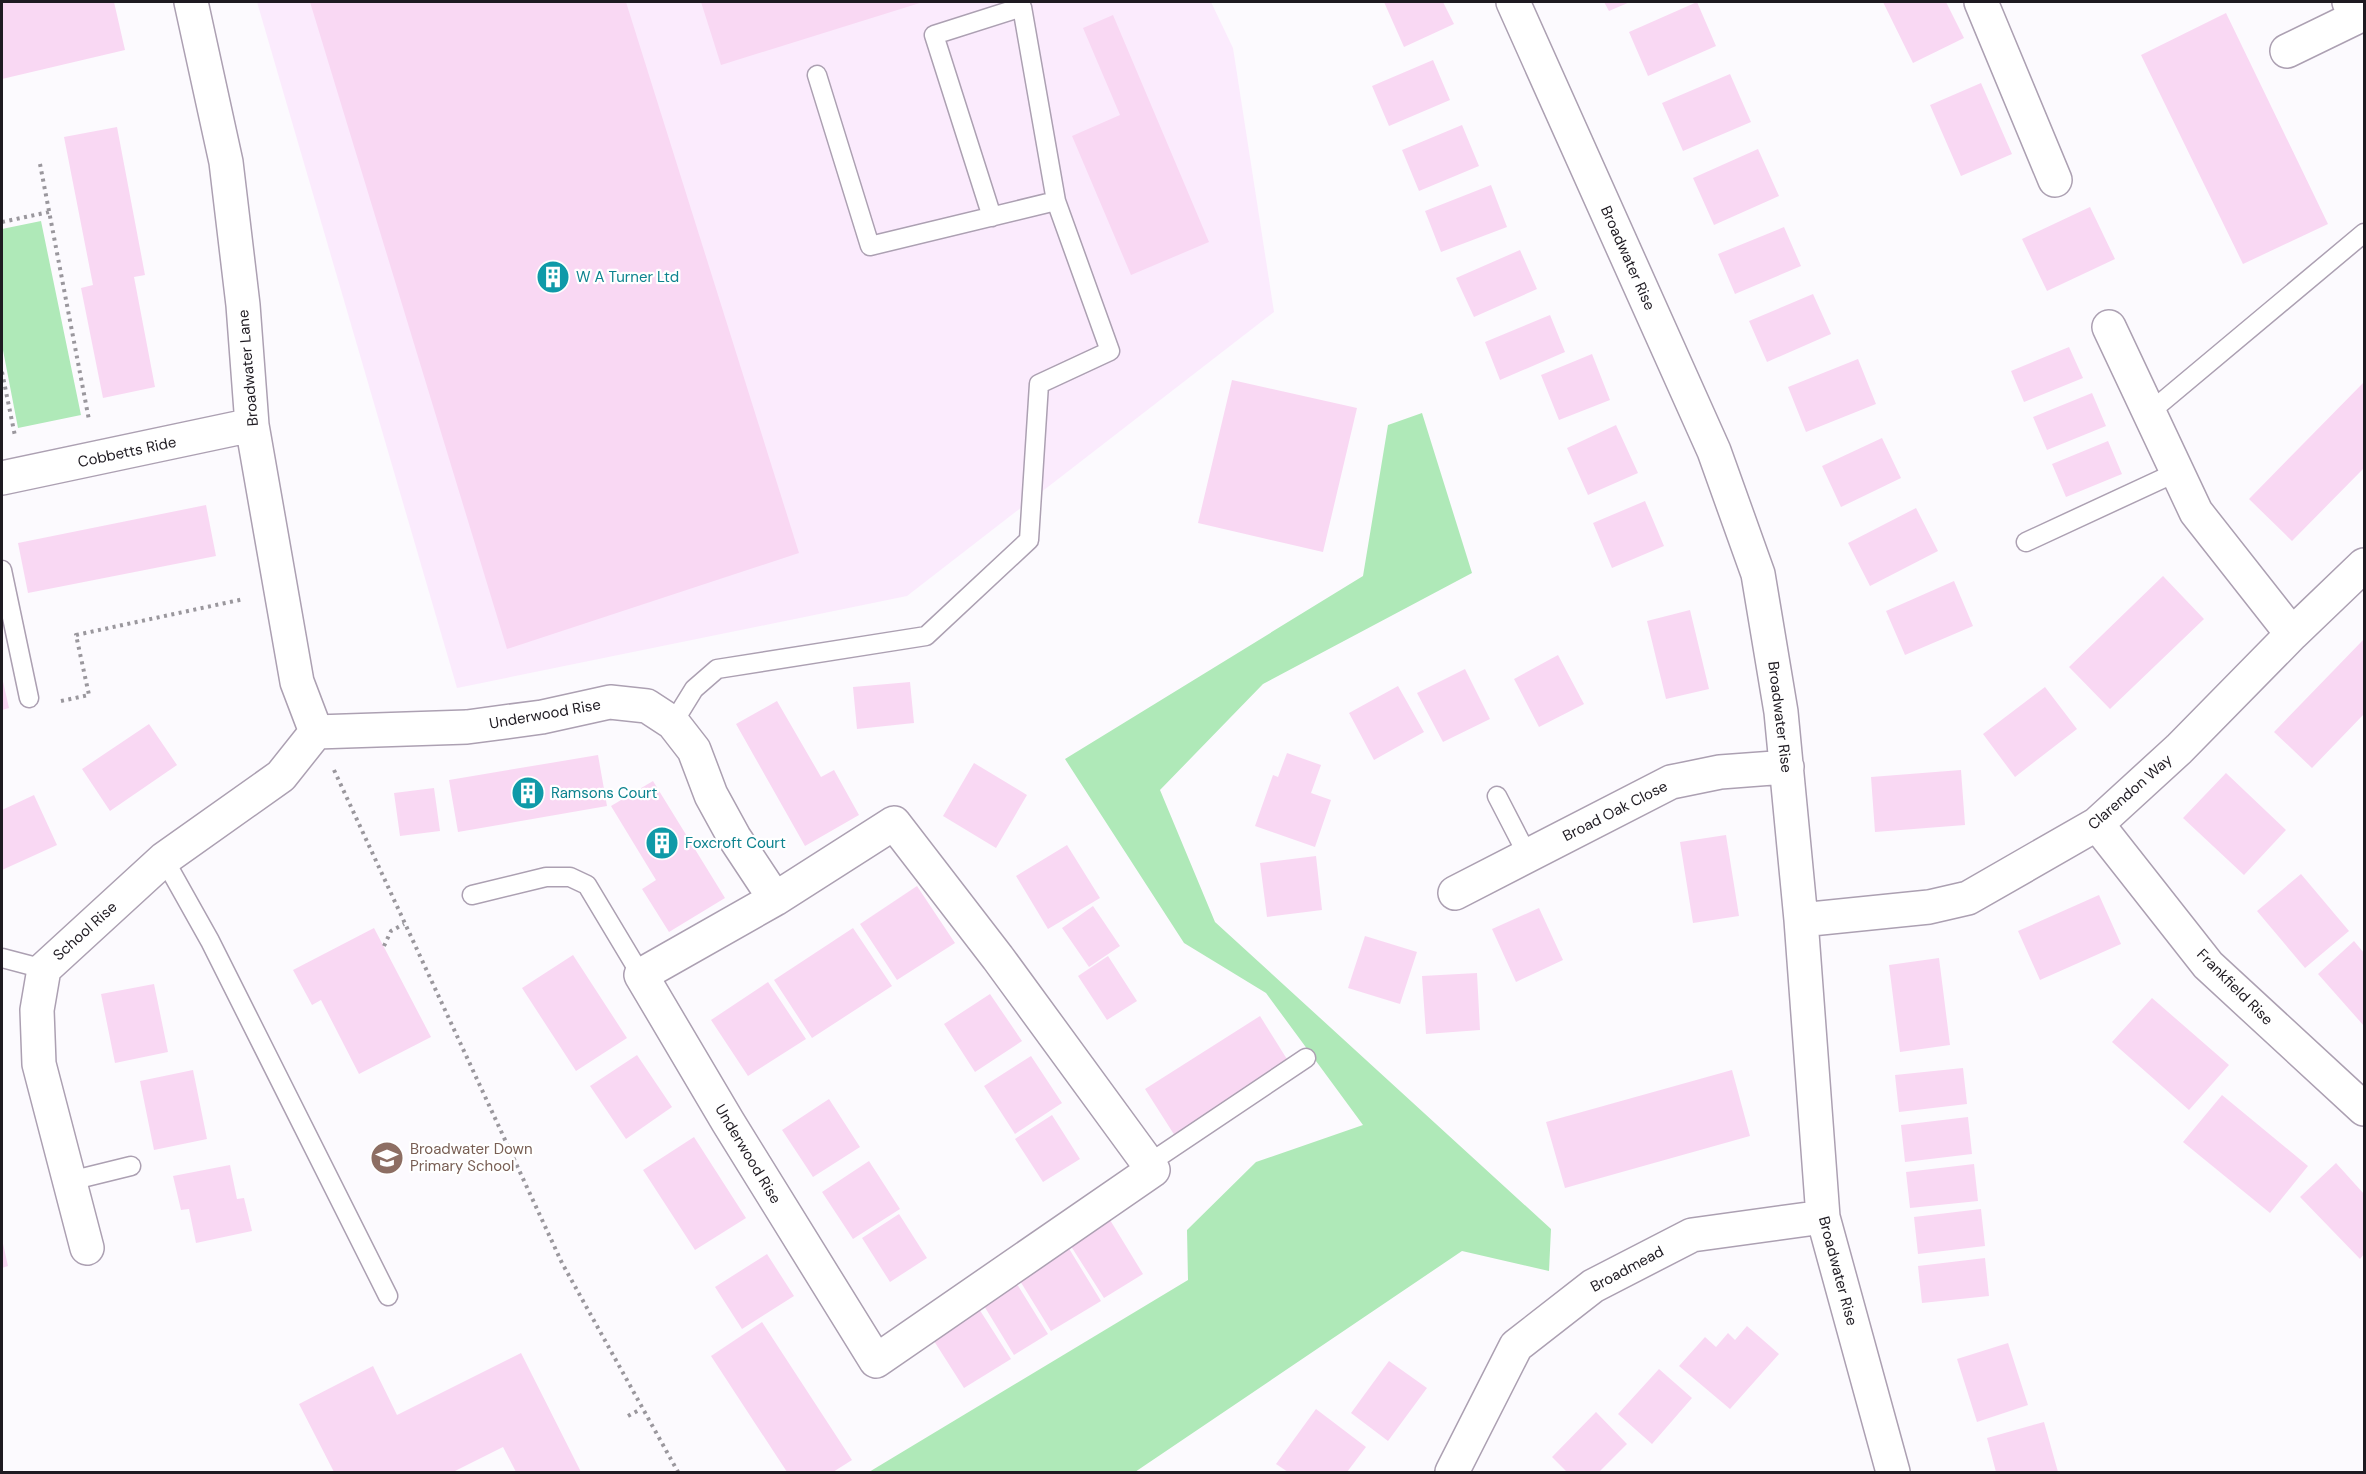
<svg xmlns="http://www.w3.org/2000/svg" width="2366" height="1474" font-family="'DM Sans',sans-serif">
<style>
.commercial{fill:#fbebfd}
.green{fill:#afe9b8}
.building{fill:#f9d8f3}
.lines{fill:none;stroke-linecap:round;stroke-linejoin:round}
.service-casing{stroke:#aca0b2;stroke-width:21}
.minor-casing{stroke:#aca0b2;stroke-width:36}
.path{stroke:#9a979d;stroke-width:4;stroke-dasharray:3 4.5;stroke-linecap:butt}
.service{stroke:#fff;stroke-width:18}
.minor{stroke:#fff;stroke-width:33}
.labels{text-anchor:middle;stroke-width:4.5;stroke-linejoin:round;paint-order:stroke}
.street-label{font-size:15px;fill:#1e1a21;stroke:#fff}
.culture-label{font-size:15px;fill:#0d838f;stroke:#fff;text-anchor:start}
.education-label{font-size:15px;fill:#785e54;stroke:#fff;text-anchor:start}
</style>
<rect width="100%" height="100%" fill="#fcfafe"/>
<path class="commercial" d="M 257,2 L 1211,2 L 1233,48 L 1274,312 L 907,596 L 457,688 Z"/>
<path class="green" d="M 41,221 L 81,415 L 18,428 L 2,345 L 2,229 Z
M 1422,413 L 1472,573 L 1263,684 L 1160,790 L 1215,922 L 1551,1229 L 1549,1271 L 1462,1251 L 1135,1472 L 869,1472 L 1188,1280 L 1187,1230 L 1256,1162 L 1363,1125 L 1266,993 L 1184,943 L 1065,759 L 1363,576 L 1388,425 Z"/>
<path class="building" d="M 2,2 L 114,2 L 125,50 L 2,79 Z
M 310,2 L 626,2 L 799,553 L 507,649 Z
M 701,2 L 923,2 L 721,65 Z
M 1384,2 L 1443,2 L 1454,24 L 1404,47 Z
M 1604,2 L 1630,2 L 1609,11 Z
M 1697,2 L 1716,46 L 1648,76 L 1629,32 Z
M 1883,2 L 1946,2 L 1964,38 L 1913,63 Z
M 2226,13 L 2328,224 L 2243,264 L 2141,55 Z
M 1113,15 L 1209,242 L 1131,275 L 1072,136 L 1120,115 L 1083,28 Z
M 1433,60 L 1450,100 L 1389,126 L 1372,86 Z
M 1730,74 L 1751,122 L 1683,151 L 1662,103 Z
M 1981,83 L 2012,154 L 1961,176 L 1930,105 Z
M 1462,125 L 1479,166 L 1419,191 L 1402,150 Z
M 117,127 L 145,275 L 134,277 L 155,387 L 103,398 L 81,288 L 93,285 L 64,137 Z
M 1758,149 L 1779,196 L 1714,225 L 1693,178 Z
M 1491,185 L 1507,227 L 1441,252 L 1425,211 Z
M 2090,207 L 2115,259 L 2047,291 L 2022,239 Z
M 1784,227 L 1801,266 L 1735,294 L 1718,254 Z
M 1520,250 L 1537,289 L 1474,317 L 1456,278 Z
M 1813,294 L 1831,334 L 1767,362 L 1749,321 Z
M 1550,315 L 1565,352 L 1500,380 L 1485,342 Z
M 2069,347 L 2083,378 L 2024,402 L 2011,371 Z
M 1592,354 L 1610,400 L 1559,420 L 1541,375 Z
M 1858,359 L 1876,404 L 1806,432 L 1788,387 Z
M 1232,380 L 1357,408 L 1323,552 L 1198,523 Z
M 2364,382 L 2364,468 L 2292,541 L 2249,499 Z
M 2092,393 L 2106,426 L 2047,450 L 2033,417 Z
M 1616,425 L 1638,473 L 1588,495 L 1567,448 Z
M 1882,438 L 1901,478 L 1841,507 L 1822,466 Z
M 2108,441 L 2122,474 L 2066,497 L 2052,464 Z
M 1645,501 L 1664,546 L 1612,568 L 1593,523 Z
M 206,505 L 216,556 L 28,593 L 18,543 Z
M 1916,508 L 1938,551 L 1870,586 L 1848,543 Z
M 2163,576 L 2204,619 L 2110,709 L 2069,667 Z
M 1954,581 L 1973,626 L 1905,655 L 1886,611 Z
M 1690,610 L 1709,689 L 1666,699 L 1647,621 Z
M 2364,639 L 2364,714 L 2312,768 L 2274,732 Z
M 1558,655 L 1584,704 L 1539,727 L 1514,679 Z
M 1465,669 L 1490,719 L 1443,742 L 1417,693 Z
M 2,677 L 9,708 L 2,710 Z
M 910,682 L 914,723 L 857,729 L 853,687 Z
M 1398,686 L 1424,732 L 1374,760 L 1349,713 Z
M 2045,687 L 2077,729 L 2015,777 L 1983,734 Z
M 777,701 L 821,777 L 834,770 L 859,815 L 805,846 L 736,724 Z
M 149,724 L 177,765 L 110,811 L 82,769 Z
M 1287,753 L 1321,765 L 1311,793 L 1331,800 L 1315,847 L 1255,826 L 1273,775 L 1278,777 Z
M 598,755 L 607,806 L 458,832 L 449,780 Z
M 974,763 L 1027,795 L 996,848 L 943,816 Z
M 1961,770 L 1965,825 L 1875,832 L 1871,777 Z
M 2226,773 L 2286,830 L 2244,875 L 2183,818 Z
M 653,781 L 725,898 L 669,932 L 642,889 L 656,880 L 611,806 Z
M 434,788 L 440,831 L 400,836 L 394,793 Z
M 34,795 L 57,845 L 2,870 L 2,810 Z
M 1726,835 L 1739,916 L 1693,923 L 1680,842 Z
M 1067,845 L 1100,898 L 1048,929 L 1016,876 Z
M 1316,856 L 1322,910 L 1267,917 L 1260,863 Z
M 2301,874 L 2349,931 L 2305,968 L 2257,911 Z
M 917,886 L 955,943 L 897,980 L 860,924 Z
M 2099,895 L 2121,944 L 2040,980 L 2018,931 Z
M 1093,906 L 1120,946 L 1089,967 L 1062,928 Z
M 1539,908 L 1563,960 L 1516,982 L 1492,929 Z
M 374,928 L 431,1037 L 359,1074 L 321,1000 L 312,1005 L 293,970 Z
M 853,928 L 892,986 L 812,1038 L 774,980 Z
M 1365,936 L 1417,952 L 1400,1004 L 1348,988 Z
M 2354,941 L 2364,953 L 2364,1026 L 2318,974 Z
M 573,955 L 627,1038 L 576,1071 L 522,988 Z
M 1108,956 L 1137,1001 L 1107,1020 L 1078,976 Z
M 1939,958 L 1950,1045 L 1900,1052 L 1889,965 Z
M 1477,973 L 1480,1030 L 1426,1034 L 1422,976 Z
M 768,982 L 806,1039 L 748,1076 L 711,1020 Z
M 154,984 L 168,1052 L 115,1063 L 101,994 Z
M 990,994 L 1022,1041 L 975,1072 L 944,1024 Z
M 2152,998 L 2229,1065 L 2189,1110 L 2112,1042 Z
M 1260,1016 L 1290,1064 L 1175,1136 L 1145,1089 Z
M 637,1055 L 672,1107 L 626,1139 L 590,1086 Z
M 1031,1056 L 1062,1103 L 1015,1134 L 984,1086 Z
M 1963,1068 L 1967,1104 L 1899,1112 L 1895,1075 Z
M 193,1070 L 207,1139 L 154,1150 L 140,1081 Z
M 1732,1070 L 1750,1136 L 1565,1188 L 1546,1122 Z
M 2222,1095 L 2308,1166 L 2270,1213 L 2183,1142 Z
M 829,1099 L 860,1147 L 813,1177 L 782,1130 Z
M 1052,1115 L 1080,1159 L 1043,1182 L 1015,1139 Z
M 1968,1117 L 1972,1154 L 1905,1162 L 1901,1125 Z
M 694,1137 L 746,1218 L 695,1250 L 643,1170 Z
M 869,1161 L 900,1209 L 853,1239 L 822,1192 Z
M 2336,1163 L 2364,1194 L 2364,1254 L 2360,1259 L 2300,1197 Z
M 1974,1164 L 1978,1201 L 1910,1208 L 1906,1172 Z
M 230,1165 L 237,1199 L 244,1198 L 252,1231 L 196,1243 L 189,1209 L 181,1210 L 173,1176 Z
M 1981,1209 L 1985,1246 L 1918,1254 L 1914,1217 Z
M 899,1214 L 927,1258 L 890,1282 L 862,1238 Z
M 1107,1215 L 1143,1274 L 1104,1298 L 1067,1240 Z
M 2,1239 L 8,1266 L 2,1268 Z
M 1065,1242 L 1101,1301 L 1051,1331 L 1015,1273 Z
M 767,1254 L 794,1296 L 742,1329 L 715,1287 Z
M 1985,1258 L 1989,1296 L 1922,1303 L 1918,1266 Z
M 1012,1276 L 1048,1334 L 1014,1355 L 978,1296 Z
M 974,1301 L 1011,1359 L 964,1388 L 927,1330 Z
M 762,1322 L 852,1460 L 833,1472 L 787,1472 L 711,1356 Z
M 1747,1326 L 1779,1354 L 1730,1409 L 1679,1366 L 1705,1337 L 1716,1347 L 1728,1333 L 1735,1340 Z
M 2008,1343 L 2028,1405 L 1977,1422 L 1957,1359 Z
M 521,1353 L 581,1472 L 516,1472 L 503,1447 L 453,1472 L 334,1472 L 299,1404 L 373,1366 L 397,1415 Z
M 1389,1361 L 1427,1388 L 1388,1441 L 1351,1413 Z
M 1659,1369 L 1692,1398 L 1652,1444 L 1618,1414 Z
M 1316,1409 L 1366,1447 L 1347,1472 L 1288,1472 L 1276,1464 Z
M 1596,1412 L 1627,1444 L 1599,1472 L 1567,1472 L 1552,1457 Z
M 2044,1422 L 2058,1472 L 1996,1472 L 1987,1438 Z"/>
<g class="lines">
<g class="service-casing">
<path id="service" d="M 817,75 L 870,246 L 1056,201
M 2150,412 L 2364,233
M 2026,542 L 2177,472
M 2,570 L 29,698
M 673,723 L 694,689 L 717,669 L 926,636 L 1029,540 L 1039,384 L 1110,351 L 1056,201 L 1022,7 L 934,35 L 992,217
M 1497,796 L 1528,856
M 164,859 L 210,941 L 388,1296
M 472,895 L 546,877 L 570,877 L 587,885 L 641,975
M 2,958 L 44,969
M 1148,1164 L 1306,1058
M 70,1181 L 131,1166"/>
</g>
<g class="minor-casing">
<path id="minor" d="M 191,2 L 226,162 L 243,305 L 252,425 L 297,682 L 316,732
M 1513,2 L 1714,451 L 1758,574 L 1781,712 L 1801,920 L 1823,1217 L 1893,1472
M 1981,2 L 2055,180
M 2287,51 L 2355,18 L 2349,2
M 2109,327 L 2196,512 L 2292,634
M 2,478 L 252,425
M 316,732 L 467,727 L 542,717 L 610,702 L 647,706 L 673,723 L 694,750 L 711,795 L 734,837 L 775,899
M 894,823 L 998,958 L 1153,1170 L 876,1361 L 728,1122 L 641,975 L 775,899 Z
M 2097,824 L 2208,965 L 2364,1109
M 1455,893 L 1671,782 L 1720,772 L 1787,767
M 1801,920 L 1929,907 L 1968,898 L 2097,824 L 2179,749 L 2292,634 L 2364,565
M 87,1248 L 39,1064 L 37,1010 L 44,969 L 164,859 L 281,776 L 316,732
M 1452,1472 L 1516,1346 L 1593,1286 L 1692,1235 L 1823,1217"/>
</g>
<path class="path" d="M 40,164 L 89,420
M 2,222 L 49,212
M 2,372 L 15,436
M 61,701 L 89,695 L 76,635 L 244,599
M 334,770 L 562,1263 L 678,1472
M 384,946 L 391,931 L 404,924
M 628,1416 L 641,1409"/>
<use href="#service" class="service"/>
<use href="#minor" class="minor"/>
</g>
<defs>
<g id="building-disc" transform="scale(1.725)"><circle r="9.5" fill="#0f9aa8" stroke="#fff"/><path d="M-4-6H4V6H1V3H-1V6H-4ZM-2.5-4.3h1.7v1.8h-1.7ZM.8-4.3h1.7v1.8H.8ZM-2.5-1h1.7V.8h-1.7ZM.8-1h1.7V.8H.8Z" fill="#fff"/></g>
<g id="school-disc" transform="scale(1.725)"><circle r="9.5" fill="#8d6e63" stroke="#fff"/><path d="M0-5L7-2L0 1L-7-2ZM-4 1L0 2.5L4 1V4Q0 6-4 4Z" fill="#fff"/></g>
</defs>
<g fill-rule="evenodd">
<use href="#building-disc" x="553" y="277"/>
<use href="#building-disc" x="528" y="793"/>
<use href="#building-disc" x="662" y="843"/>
<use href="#school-disc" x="387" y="1158"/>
</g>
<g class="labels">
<g class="street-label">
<text transform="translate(1628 258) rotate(66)" y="5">Broadwater Rise</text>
<text transform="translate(248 368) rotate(-95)" y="5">Broadwater Lane</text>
<text transform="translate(127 452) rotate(-12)" y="5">Cobbetts Ride</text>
<text transform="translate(545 714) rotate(-10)" y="5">Underwood Rise</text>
<text transform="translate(1780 717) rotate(83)" y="5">Broadwater Rise</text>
<text transform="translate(2130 792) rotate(-41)" y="5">Clarendon Way</text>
<text transform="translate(1615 811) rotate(-27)" y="5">Broad Oak Close</text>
<text transform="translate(85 931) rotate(-42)" y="5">School Rise</text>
<text transform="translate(2235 987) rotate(45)" y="5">Frankfield Rise</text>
<text transform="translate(748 1154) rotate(59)" y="5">Underwood Rise</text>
<text transform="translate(1627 1269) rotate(-28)" y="5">Broadmead</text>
<text transform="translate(1838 1271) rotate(75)" y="5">Broadwater Rise</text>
</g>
<g class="culture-label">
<text x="576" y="282">W A Turner Ltd</text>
<text x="551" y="798">Ramsons Court</text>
<text x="685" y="848">Foxcroft Court</text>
</g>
<g class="education-label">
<text x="410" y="1154">Broadwater Down<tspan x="410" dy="17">Primary School</tspan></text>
</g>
</g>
<rect width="2366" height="1474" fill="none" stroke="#1e1a21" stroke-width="6"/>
</svg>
